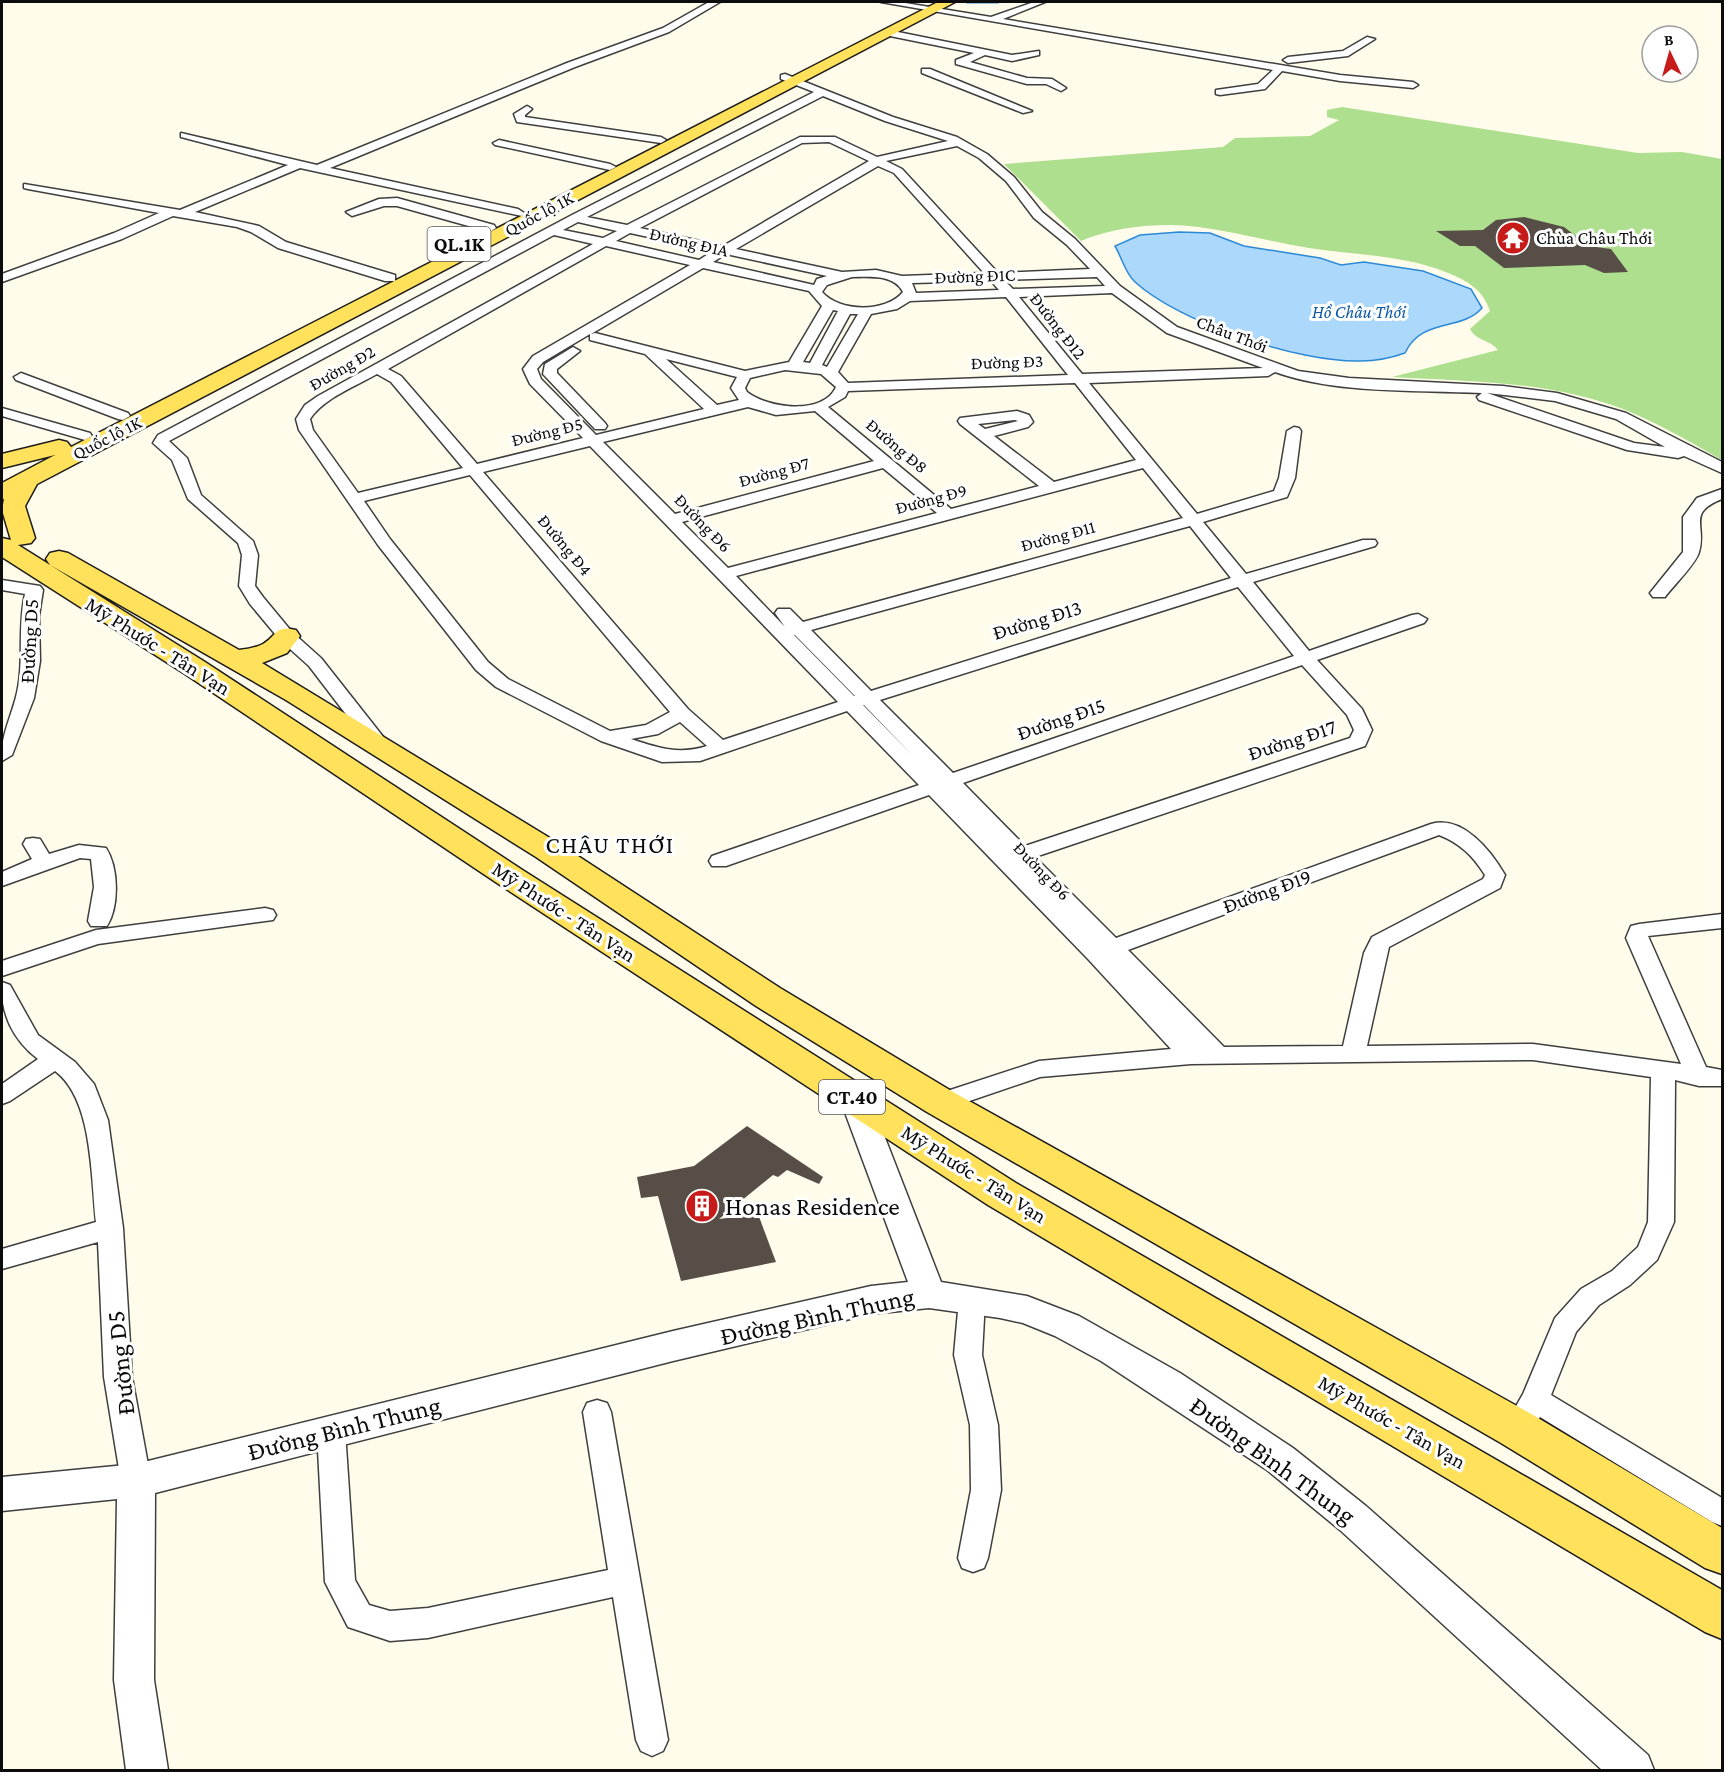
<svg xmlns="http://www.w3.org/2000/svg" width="1724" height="1772" font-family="'Crimson Pro',serif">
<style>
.forest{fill:#aedf8f}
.water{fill:#abd8fb;stroke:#2c89d8;stroke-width:1.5}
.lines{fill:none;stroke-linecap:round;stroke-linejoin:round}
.stream{stroke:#2c89d8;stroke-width:3}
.building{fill:#564e47}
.minor-casing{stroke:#3f3f3f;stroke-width:3}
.tertiary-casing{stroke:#3f3f3f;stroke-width:3}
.primary-casing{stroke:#1d1d1d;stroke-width:3}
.minor{fill:#fff;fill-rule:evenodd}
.tertiary{fill:#fff;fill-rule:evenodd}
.primary{fill:#ffe15b;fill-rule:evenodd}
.labels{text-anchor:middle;stroke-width:6;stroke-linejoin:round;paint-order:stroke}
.far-street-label{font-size:18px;fill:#0c0c0c;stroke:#fff}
.far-poi-label{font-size:18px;fill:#0c0c0c;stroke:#fff;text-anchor:start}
.far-water-label{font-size:18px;font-style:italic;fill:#0c5aa7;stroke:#fff}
.shield{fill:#fff;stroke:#555;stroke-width:1.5}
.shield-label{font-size:20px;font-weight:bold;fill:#0c0c0c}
.street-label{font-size:21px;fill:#0c0c0c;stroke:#fff}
.quarter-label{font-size:24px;letter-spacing:1.5px;fill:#0c0c0c;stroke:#fff}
.near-poi-label{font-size:26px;fill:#0c0c0c;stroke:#fff;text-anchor:start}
.near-street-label{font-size:26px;fill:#0c0c0c;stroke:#fff}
</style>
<rect width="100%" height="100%" fill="#fffceb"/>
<path class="forest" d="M 1342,107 L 1638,153 L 1682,152 L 1722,159 L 1722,460 C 1687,440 1641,413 1602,402 C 1534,381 1463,381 1392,377 L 1498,350 C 1491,340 1476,341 1470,329 L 1490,311 C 1483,290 1468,281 1448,273 C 1406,255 1354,255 1309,248 C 1263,241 1218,226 1170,225 C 1140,225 1109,229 1081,241 L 1004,164 L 1223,147 L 1235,138 L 1310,136 L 1339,120 L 1327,117 L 1327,110 Z"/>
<path class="water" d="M 1179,232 L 1210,233 L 1244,246 L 1320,258 L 1341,265 L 1364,262 L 1423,271 L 1471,289 L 1482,308 C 1461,332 1422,317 1405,353 C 1391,358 1376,361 1361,361 C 1300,363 1180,323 1135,282 C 1125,273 1122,258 1115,246 L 1140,235 Z"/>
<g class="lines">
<path class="stream" d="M 967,2 L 998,2"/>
</g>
<path class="building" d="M 1524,217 L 1564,227 L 1589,246 L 1611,249 L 1628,272 L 1604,273 L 1585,265 L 1504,268 L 1475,246 L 1460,246 L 1436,231 L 1483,230 L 1496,220 Z
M 747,1126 L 823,1177 L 819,1184 L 787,1170 L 778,1177 L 773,1175 L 719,1219 L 758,1214 L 776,1262 L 681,1281 L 658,1196 L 641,1198 L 637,1177 L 694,1166 Z"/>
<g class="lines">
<g class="minor-casing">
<path id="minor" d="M 709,2 L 720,2 L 669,32 L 575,67 L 330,168 L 518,209 L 524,213 L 522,216 L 300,168 L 195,212 L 259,226 L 286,242 L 395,275 L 395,281 L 385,281 L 278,248 L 251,232 L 237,227 L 173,216 L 122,239 L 2,282 L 2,274 L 114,233 L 159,213 L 28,189 L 24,188 L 24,184 L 180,210 L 288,165 L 181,137 L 181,133 L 317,165 L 567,63 L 663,28 Z
M 881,2 L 899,2 L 991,17 L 1034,2 L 1045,2 L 1003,19 L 1340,75 L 1413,82 L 1418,85 L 1413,88 L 1340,81 L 1282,71 L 1265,89 L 1220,95 L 1216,94 L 1216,90 L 1258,84 L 1273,70 Z
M 888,30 L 1012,55 L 1039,51 L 1039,55 L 1012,61 L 985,55 L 970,62 L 1027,78 L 1052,79 L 1066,88 L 1061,91 L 1046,84 L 1027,84 L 956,64 L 956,60 L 974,53 L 885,35 L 883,33 Z
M 1367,37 L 1375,39 L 1348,56 L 1288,63 L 1283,60 L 1288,57 L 1343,51 Z
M 922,69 L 930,69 L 1032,111 L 1023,113 L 922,73 Z
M 785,74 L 893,117 L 957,137 L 987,154 L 1014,177 L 1042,212 L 1075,239 L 1120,286 L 1177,327 L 1298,371 L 1349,378 L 1503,386 L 1557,393 L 1626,413 L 1722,462 L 1722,473 L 1684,456 L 1678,458 L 1627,450 L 1479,400 L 1477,397 L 1482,393 C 1417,390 1336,394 1275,372 L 1268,376 L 1089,383 L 1197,514 L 1274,491 L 1279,478 L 1287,431 L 1294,427 L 1299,428 L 1301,431 L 1295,478 L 1287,497 L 1203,522 L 1246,574 L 1363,540 L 1375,540 L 1377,543 L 1375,546 L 1253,582 L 1309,651 L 1412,615 L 1418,614 L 1427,619 L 1424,623 L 1317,660 L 1362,709 L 1372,730 L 1365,746 L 1035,857 L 1116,938 L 1431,824 C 1463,815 1491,851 1505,875 L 1500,888 L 1389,947 L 1367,1046 L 1533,1044 L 1681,1064 L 1626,938 L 1631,926 L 1639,924 L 1722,914 L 1722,928 L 1648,936 L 1706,1067 L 1722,1070 L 1722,1086 L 1699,1086 L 1675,1080 L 1674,1222 L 1657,1260 L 1630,1285 L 1599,1305 L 1576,1332 L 1551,1395 L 1722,1498 L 1722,1526 L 1712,1522 L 1540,1417 C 1530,1432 1526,1444 1507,1438 L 1503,1429 L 1523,1394 L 1555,1318 L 1581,1289 L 1612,1271 L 1638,1247 L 1648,1222 L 1651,1077 L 1533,1060 L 1191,1064 L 1040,1077 L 940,1111 L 932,1108 L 928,1102 L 932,1096 L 1039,1061 L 1171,1049 L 1088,959 L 929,795 L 726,866 L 712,866 L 709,861 L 712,856 L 919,785 L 847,711 L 700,761 L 662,762 L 601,741 L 496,687 L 476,670 L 378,545 L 299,430 L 296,419 L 305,405 L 318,396 L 593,244 L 554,235 L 169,441 L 187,458 L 201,495 L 253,541 L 258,555 L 255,586 L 263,597 L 292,632 L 321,658 L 388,743 L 391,747 L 388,751 L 374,751 L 309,666 L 280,640 L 250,604 L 239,586 L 242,555 L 238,543 L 188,499 L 172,460 L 153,443 L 158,435 L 572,215 L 814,92 L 781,79 L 781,75 ZM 823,96 L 885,121 L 948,141 L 877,157 L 835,137 L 800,137 L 627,225 L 587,217 ZM 829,142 L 869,161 L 723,246 L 640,228 L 802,143 ZM 957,146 L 979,158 L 1006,181 L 1034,218 L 1067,245 L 1090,269 L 998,273 L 902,169 L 886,161 ZM 878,166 L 894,173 L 984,273 L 902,276 L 876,270 L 842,272 L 736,249 ZM 578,222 L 617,231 L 603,238 L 563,230 ZM 630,233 L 713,251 L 699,260 L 616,241 ZM 606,246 L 690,265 L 533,356 L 523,369 L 530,384 L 583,438 L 477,464 L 401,376 L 388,369 ZM 726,254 L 827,276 L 817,279 L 814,285 L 713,262 ZM 703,268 L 809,291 L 822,306 L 789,362 L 745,371 L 595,333 L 591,334 ZM 852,277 C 869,277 894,274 903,292 C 886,313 839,312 822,292 L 827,285 ZM 1097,277 L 1105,286 L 1013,289 L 1004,280 ZM 991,281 L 999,290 L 916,293 L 912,283 ZM 1112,293 L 1167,333 L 1263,368 L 1082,374 L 1019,297 ZM 1006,297 L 1068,375 L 848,383 L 838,372 L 871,314 L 897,309 L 910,301 ZM 833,310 L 838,311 L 810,363 L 803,362 ZM 850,314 L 858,314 L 827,367 L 822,365 ZM 590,334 L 590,340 L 645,354 L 704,409 L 596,435 L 541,379 L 537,369 L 543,362 ZM 666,359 L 737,377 L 731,388 L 739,400 L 717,405 ZM 785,370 L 821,374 L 836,387 C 823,416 767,408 747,392 L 745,388 L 750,378 ZM 377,374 L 391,382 L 463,468 L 358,493 L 313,430 L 310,419 C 324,398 356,386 377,374 ZM 1075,383 L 1136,460 L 1054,482 L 994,436 L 1028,427 L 1033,422 L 1029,415 L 1017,411 L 960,418 L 958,421 L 960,424 L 1039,486 L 951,509 L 828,407 L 845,397 L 848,391 ZM 1487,393 L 1555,401 L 1616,419 L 1665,447 L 1634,443 ZM 748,407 L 776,415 L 815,411 L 874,461 L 675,514 L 603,442 ZM 1015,420 L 1018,421 L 985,429 L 978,424 ZM 590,446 L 838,702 L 723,740 L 688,709 L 483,472 ZM 883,468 L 937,513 L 728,568 L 682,522 ZM 1143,468 L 1183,518 L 803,622 L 790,609 L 778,609 L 775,613 L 785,627 L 736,576 ZM 470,475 L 670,712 L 646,725 L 610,731 L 508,679 L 488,662 L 390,539 L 364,501 ZM 1190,526 L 1231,578 L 871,691 L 811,630 ZM 1238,587 L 1294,656 L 953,773 L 880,700 ZM 794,635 L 795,635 L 855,696 L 854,696 ZM 1302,665 L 1347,715 L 1354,730 L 1350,738 L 1025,846 L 963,783 ZM 863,705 L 864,705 L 914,757 ZM 680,722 L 707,746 C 679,755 658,748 631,739 L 658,734 ZM 1439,835 C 1460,843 1473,856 1485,875 L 1483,879 L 1372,937 L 1364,953 L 1343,1046 L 1224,1047 L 1128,950 Z
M 527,106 L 532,109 L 525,115 L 525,117 L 661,137 L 666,140 L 661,143 L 517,122 L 514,114 Z
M 499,140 L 610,164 L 616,167 L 610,170 L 495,145 L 493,143 Z
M 397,198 L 494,225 L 496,228 L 490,232 L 397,206 L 384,206 L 352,216 L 346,212 L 379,199 Z
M 573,347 L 580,351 L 557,369 L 557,373 L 605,423 L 607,426 L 605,429 L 595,429 L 543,374 L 545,364 Z
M 21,373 L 128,413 L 130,416 L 123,420 L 118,419 L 16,380 L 14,377 Z
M 2,408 L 90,433 L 92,436 L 85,440 L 2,416 Z
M 1722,489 L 1722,499 C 1686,513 1707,526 1699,552 C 1696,564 1673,586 1665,597 L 1653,597 L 1650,593 L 1683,552 L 1683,517 L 1697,498 Z
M 2,580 L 40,586 L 43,590 L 39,616 L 40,661 L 34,698 L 12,755 L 2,761 C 0,738 10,720 16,697 C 25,663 17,628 25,594 L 2,590 Z
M 33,838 L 40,839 L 49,854 L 79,845 L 106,848 C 119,868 119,907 107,926 L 91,926 L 88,921 L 94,887 L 91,859 L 80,858 L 2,886 L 2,872 L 32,859 L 23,844 L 26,839 Z
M 265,908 L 273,910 L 276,915 L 273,920 L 98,944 L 2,976 L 2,961 L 96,930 Z
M 2,982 L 10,985 L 38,1035 L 75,1062 L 94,1084 L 108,1120 L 123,1228 L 132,1377 L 151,1481 L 146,1490 L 136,1494 L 126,1490 L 121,1481 L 104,1377 L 98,1242 L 2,1269 L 2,1249 L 96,1222 C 91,1177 93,1099 55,1071 L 10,1101 L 2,1104 L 2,1084 L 38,1059 C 13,1040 0,1013 2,982 Z
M 972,1289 L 981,1292 L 985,1300 L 982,1355 L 998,1425 L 1001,1490 L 988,1558 L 984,1568 L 973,1572 L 962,1568 L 958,1558 L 971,1490 L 970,1425 L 954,1355 L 959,1300 L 963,1292 Z
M 597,1400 L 607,1403 L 611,1412 L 668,1740 L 663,1751 L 652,1756 L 641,1751 L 636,1740 L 613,1597 L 428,1638 L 390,1641 L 348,1627 L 325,1582 L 317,1431 L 321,1422 L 331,1419 L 341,1422 L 345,1431 L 355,1580 L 369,1605 L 390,1611 L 428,1608 L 608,1570 L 583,1412 L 587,1403 Z"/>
</g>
<g class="tertiary-casing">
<path id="tertiary" d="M 855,1088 L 866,1091 L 870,1099 L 941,1282 L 1027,1296 L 1079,1316 L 1180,1373 L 1293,1448 L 1366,1506 L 1648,1755 L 1654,1770 L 1602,1770 L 1340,1530 L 1267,1470 L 1101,1361 L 1055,1336 L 1023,1323 L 1000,1318 L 929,1308 L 871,1314 L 673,1361 L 155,1493 L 154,1680 L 168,1770 L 126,1770 L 114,1680 L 117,1499 L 2,1511 L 2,1477 L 136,1464 L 673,1331 L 871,1286 L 908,1282 L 840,1099 L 844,1091 Z"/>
</g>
<g class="primary-casing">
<path id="primary" d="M 938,2 L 955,2 L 37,484 L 25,506 L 35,538 L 31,543 L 18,545 L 205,662 L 524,871 L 1016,1183 L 1722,1590 L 1722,1639 L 1705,1632 L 988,1205 L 500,885 L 185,674 L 2,557 L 2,538 L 11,540 L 2,510 L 4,499 L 2,499 L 2,483 L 55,455 L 2,468 L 2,454 L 59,440 L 67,442 L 71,447 Z
M 59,551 L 68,553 L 239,650 C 248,649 255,648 263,644 C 278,635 274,625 296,630 L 300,636 L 287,653 L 262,663 L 558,843 L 780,988 L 953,1092 L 1533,1415 L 1722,1528 L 1722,1574 L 1705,1568 L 1501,1443 L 927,1112 L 756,1006 L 536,857 L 286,700 L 50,565 L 46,559 L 50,553 Z"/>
</g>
<use href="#minor" class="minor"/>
<use href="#tertiary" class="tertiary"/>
<use href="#primary" class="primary"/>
</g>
<defs>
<g id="temple-disc" transform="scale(1.725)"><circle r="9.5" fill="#c71b19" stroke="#fff"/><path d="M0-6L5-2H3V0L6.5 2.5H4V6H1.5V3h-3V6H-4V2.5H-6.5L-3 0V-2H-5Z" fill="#fff"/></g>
<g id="building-disc" transform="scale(1.725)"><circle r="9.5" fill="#c71b19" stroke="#fff"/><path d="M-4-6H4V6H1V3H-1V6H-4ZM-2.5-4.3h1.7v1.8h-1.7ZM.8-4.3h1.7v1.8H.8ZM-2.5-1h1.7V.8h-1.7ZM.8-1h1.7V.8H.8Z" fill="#fff"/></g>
</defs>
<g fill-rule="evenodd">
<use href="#temple-disc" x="1513" y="238"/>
<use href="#building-disc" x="702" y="1206"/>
</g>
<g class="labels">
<g class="far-street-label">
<text transform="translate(539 214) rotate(-28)" y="6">Quốc lộ 1K</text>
<text transform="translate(689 242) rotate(13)" y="6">Đường Đ1A</text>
<text transform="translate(975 276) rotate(-2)" y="6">Đường Đ1C</text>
<text transform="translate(1058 326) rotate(52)" y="6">Đường Đ12</text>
<text transform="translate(1232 334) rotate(21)" y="6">Châu Thới</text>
<text transform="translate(1007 362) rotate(-2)" y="6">Đường Đ3</text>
<text transform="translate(342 368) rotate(-30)" y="6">Đường Đ2</text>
<text transform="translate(547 432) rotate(-14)" y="6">Đường Đ5</text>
<text transform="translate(107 438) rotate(-27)" y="6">Quốc lộ 1K</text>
<text transform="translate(897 446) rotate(40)" y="6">Đường Đ8</text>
<text transform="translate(774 472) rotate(-15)" y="6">Đường Đ7</text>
<text transform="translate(931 499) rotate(-15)" y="6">Đường Đ9</text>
<text transform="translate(703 523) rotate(46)" y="6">Đường Đ6</text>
<text transform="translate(1058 536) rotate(-15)" y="6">Đường Đ11</text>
<text transform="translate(565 545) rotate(50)" y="6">Đường Đ4</text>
<text transform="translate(1042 871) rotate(46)" y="6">Đường Đ6</text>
</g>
<g class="far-poi-label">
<text x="1536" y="244">Chùa Châu Thới</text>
</g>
<g class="far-water-label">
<text x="1359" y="318">Hồ Châu Thới</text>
</g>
<g class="shield">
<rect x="427.5" y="227" width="63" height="34" rx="4.5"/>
<rect x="819" y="1080" width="66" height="34" rx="4.5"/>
</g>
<g class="shield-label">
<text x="459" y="251">QL.1K</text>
<text x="852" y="1104">CT.40</text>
</g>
<g class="street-label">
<text transform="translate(1037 620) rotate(-17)" y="7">Đường Đ13</text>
<text transform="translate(29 641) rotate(-87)" y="7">Đường D5</text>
<text transform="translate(158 646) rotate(32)" y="7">Mỹ Phước - Tân Vạn</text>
<text transform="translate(1061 719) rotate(-19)" y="7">Đường Đ15</text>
<text transform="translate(1292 740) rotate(-18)" y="7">Đường Đ17</text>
<text transform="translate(1267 891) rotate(-20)" y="7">Đường Đ19</text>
<text transform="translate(564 912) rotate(33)" y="7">Mỹ Phước - Tân Vạn</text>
<text transform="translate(974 1174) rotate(32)" y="7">Mỹ Phước - Tân Vạn</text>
<text transform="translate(1392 1422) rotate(30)" y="7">Mỹ Phước - Tân Vạn</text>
</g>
<g class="quarter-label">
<text x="610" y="853">CHÂU THỚI</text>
</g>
<g class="near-poi-label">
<text x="725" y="1215">Honas Residence</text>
</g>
<g class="near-street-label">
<text transform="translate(817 1316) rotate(-12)" y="9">Đường Bình Thung</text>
<text transform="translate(120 1363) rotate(-96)" y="9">Đường D5</text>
<text transform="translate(344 1428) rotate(-14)" y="9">Đường Bình Thung</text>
<text transform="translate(1273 1460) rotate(36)" y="9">Đường Bình Thung</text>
</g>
</g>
<rect width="1724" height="1772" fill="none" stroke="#0c0c0c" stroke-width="6"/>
<g transform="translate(1670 54) rotate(355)"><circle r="28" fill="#ffffff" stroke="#9e9e9e" stroke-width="1.5"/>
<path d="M0-4.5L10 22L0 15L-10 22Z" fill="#c71b19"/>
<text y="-9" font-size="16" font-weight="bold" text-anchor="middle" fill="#0c0c0c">B</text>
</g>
</svg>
